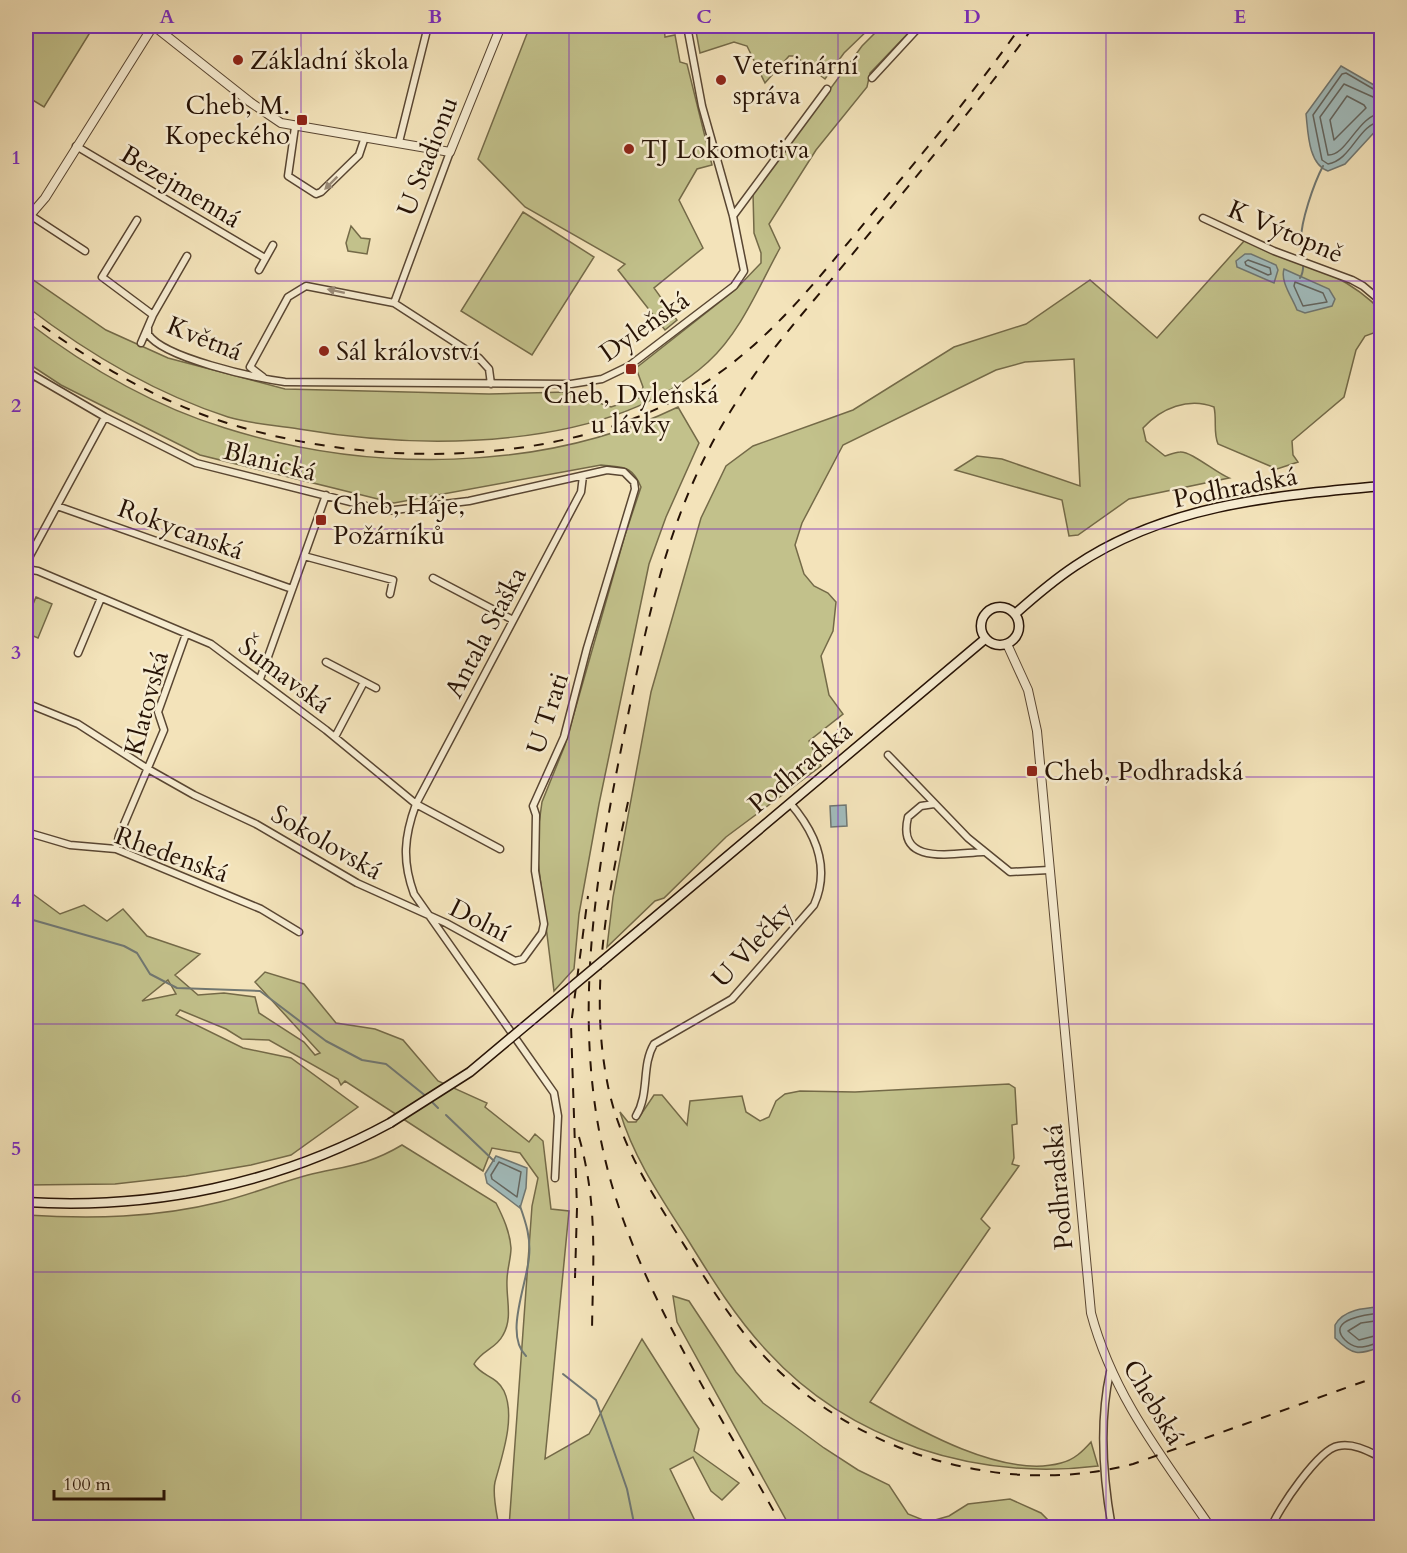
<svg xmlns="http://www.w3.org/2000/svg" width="1407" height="1553" font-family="Cardo,serif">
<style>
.green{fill:#c2c18b;stroke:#746a48;stroke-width:1.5;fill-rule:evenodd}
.water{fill:#a1bbbb;stroke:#707772;stroke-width:1.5}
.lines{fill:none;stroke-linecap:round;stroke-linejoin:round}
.shore{stroke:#646660;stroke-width:1.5}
.stream{stroke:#707772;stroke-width:2}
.minor-casing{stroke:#594632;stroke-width:9}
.tertiary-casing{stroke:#594632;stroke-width:10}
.secondary-casing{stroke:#261205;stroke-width:11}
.minor{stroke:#f7edd2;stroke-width:6}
.tertiary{stroke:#f7edd2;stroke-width:8}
.secondary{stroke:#f7edd2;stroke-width:8}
.rail{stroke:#261205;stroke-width:2;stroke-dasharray:10 10;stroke-linecap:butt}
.secondary-bridge-casing{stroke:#261205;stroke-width:11;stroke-linecap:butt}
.secondary-bridge{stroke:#f7edd2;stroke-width:8}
.oneway{fill:#998a76}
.grid{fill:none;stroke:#7b2cbf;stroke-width:1.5;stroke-opacity:0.55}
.poi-dot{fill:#8f2418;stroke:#f7edd2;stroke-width:2}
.labels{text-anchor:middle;stroke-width:5;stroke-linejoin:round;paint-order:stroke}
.poi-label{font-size:26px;fill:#261205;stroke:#f7edd2;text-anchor:start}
.street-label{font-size:26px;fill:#261205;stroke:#f7edd2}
.neatline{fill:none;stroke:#7b2cbf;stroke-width:2}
.grid-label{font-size:20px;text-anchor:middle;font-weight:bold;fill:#7b2cbf}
</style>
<rect width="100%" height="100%" fill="#f3e3ba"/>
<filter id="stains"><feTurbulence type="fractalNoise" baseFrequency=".00333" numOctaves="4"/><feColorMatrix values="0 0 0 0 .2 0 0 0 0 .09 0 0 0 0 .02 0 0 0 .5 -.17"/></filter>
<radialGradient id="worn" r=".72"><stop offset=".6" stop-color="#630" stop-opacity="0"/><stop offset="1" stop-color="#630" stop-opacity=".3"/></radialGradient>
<path class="green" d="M 26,26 L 94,26 L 44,107 L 26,96 Z
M 530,26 L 664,26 L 665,37 L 675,35 L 680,62 L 687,64 L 712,165 L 697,169 L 679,200 L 703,248 L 654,288 L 677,320 L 665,330 L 618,270 L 625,264 L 525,207 L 478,159 Z
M 695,26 L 872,26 L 844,53 L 825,79 L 795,56 L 789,56 L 765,83 L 747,46 L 734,42 L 700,53 Z
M 882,26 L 915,26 L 870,73 L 867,87 L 816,150 L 769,224 L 780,248 C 759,286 741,332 708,362 C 609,452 423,450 299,429 C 275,425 251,424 228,417 C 154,393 87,353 26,306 L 26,275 L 106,330 L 168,358 L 285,389 L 489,394 L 567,392 L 611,407 L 639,398 L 643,387 L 636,368 L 735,290 L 761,263 L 761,253 L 754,233 L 753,193 L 862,46 Z
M 523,212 L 594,257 L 532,355 L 461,311 Z
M 351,226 L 361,238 L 370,239 L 367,254 L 348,251 L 346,243 Z
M 1245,240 C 1291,259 1347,273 1381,311 L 1381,336 L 1376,332 L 1365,336 L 1356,350 L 1344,397 L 1292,441 L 1293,455 L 1298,462 L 1277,469 L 1218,444 C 1213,432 1217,420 1214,407 C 1189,397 1161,408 1143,428 L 1146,441 L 1165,456 C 1169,455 1175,452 1180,452 C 1191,451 1216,473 1229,478 L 1129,499 L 1078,535 L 1069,536 L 1062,500 L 955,470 L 977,456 L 1002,459 L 1080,486 L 1074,359 L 1025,362 L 996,370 L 843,445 L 802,523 L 795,545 L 804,574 L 814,586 L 828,593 L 836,602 L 833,631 L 821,656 L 829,695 L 843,714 L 809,741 L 821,766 L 726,837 L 664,898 L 655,901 L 607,947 L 613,897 L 651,692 L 701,518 L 726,466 L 753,446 L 853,410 L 954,347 L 1026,324 L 1090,280 L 1157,338 Z
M 26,321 C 85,366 153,406 225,428 C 368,473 541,473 678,407 L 699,443 L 666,517 L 649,564 L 599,804 L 579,914 L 574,969 L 554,991 L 536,845 L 542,802 L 565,745 L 625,535 L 641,487 C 631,464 623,468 601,465 L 394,503 L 200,455 L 61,385 L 26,362 Z
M 36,597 L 52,604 L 38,638 L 26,633 L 26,621 Z
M 26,889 L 60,914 L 84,905 L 107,921 L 123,909 L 147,936 L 200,954 L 175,975 L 198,995 L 224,993 L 255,997 L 259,1013 L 304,1042 L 315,1055 L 320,1053 L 255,982 L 265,972 L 304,984 L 336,1023 L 375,1029 L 403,1040 L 438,1081 L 487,1103 L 485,1107 L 529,1142 L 535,1134 L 543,1141 L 551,1209 L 569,1211 L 545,1459 L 589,1434 L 642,1339 L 699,1429 L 694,1451 L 739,1483 L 722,1500 L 711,1491 L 693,1457 L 670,1469 L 698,1527 L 509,1527 L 532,1206 L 538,1178 L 520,1153 L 492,1148 L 483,1171 L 345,1081 L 341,1085 L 338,1079 L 269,1040 L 242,1039 L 226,1029 L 180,1010 L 176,1015 L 243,1048 L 291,1058 L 358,1107 L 291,1155 L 251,1165 L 186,1176 L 115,1184 L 26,1185 ZM 168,980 L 176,994 L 142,1001 Z
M 1009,1084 L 1015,1088 L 1017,1124 L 1012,1125 L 1014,1158 L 1012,1164 L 1019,1166 L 981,1219 L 990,1228 L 870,1402 C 918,1430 1004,1479 1061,1463 C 1074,1460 1083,1451 1091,1442 L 1098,1466 C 977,1481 850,1442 767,1351 C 736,1318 712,1279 688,1240 C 662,1199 634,1159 620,1112 L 628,1122 L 636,1122 L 654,1095 L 662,1095 L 687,1125 L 690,1101 L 742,1096 L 746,1112 L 760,1121 L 769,1117 L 776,1101 L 785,1094 L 800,1091 L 855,1092 Z
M 402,1145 L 496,1203 C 503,1217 510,1232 511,1248 C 511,1258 507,1270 507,1280 C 506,1299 513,1318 503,1335 C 496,1349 482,1350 474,1364 C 481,1376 497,1376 504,1391 C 516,1417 502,1456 495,1482 C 492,1495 497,1514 499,1527 L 26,1527 L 26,1215 C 91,1219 156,1218 220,1202 C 250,1195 278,1183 308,1175 C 345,1166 367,1166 402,1145 Z
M 673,1296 L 689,1301 L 736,1372 L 763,1403 L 824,1448 L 858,1470 L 889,1485 L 908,1514 L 928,1522 L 949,1516 L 968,1504 L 1010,1499 L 1041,1513 L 1054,1526 L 790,1527 L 677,1322 Z"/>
<path class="water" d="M 1341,66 L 1381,89 L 1381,125 L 1345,164 L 1328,171 C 1308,164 1308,131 1306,114 Z
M 1245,254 L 1251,254 L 1276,265 L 1278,270 L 1274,283 L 1237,267 L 1236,261 Z
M 1284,269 L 1329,289 L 1335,299 L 1332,306 L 1305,313 L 1297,310 C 1292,297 1280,281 1284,269 Z
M 846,805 L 847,826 L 831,827 L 830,806 Z
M 496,1156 L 527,1168 L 526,1188 L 520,1208 L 487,1183 L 485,1174 Z
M 1381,1307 L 1381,1347 C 1358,1355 1353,1356 1335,1338 L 1335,1325 C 1344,1309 1365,1308 1381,1307 Z"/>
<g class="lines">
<path class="shore" d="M 1382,94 L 1346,73 L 1342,74 L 1313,115 L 1322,160 L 1328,164 C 1352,160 1358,124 1382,121
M 1347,96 L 1364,105 L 1366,108 L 1334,140 L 1330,120 Z
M 1382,101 L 1344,84 L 1320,117 L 1328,155 C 1347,156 1358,115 1382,113
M 1248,260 L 1270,268 L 1271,274 L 1268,275 L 1246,265 L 1245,262 Z
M 1295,282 L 1323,293 L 1327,302 L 1303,306 L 1294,286 Z
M 499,1162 L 521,1172 L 517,1197 L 492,1179 L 491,1175 Z
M 1382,1313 C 1369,1314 1325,1319 1345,1340 C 1349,1344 1352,1346 1358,1347 C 1366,1348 1374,1343 1382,1342
M 1382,1320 L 1361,1323 L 1348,1331 L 1359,1340 L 1382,1334"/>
<path class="stream" d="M 1375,26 L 1382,63
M 1300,278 C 1306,269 1302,254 1301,242 C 1300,223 1314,183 1323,166
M 26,918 L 124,946 L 137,953 L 150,974 L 177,988 L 260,991 L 326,1041 L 362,1060 L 386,1064 L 427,1097
M 431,1101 L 438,1108
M 446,1115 L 494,1161
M 520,1206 C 526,1223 531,1238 529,1257 C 527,1284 504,1335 526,1356
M 563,1374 L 596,1400 L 627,1489 L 635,1528"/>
<g class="minor-casing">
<path id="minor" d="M 467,26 L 487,26
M 872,78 L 920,26
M 295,127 L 288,176 L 316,194 L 321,192 L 359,155 L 365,137
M 399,142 L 428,26
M 76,146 L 265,258
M 30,215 L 85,251
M 733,216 L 827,89
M 1203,218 L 1274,251 L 1352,280 L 1363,286 L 1382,302
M 137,220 L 102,277 L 153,315
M 259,270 L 273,245
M 394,303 L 450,152
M 148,328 L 148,334 C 163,358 256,378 285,382 L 571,384 L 602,379 L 629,366 L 734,286 L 744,271 L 733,216 L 702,106 L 687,26
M 141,343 L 153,315 L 187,256
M 26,371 L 105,417 L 196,463 L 386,511 L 469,501 L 607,470 L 624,472 L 634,482 L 635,489 L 587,648 L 564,737 L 533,806 L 536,815 L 535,871 L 544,924 L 542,933 L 523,959 L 515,961 L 446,923 L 357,883 L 256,824 L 194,795 L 148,769 L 78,724 L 26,703
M 263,377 L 250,367 L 288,297 L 306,286 L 394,303 L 479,358 L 489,369 L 491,384
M 26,388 L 32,375
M 57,506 L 292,589
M 304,556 L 393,580 L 390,594
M 26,563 L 105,417
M 26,569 L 38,571 L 211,644 L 326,730 L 416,804 L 500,849
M 433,578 L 513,620
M 78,653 L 101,598
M 326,662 L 376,688
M 260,679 L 326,495
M 335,737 L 364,682
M 888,755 L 968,838 L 1010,872 L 1049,870
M 934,804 L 921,806 L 908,817 C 896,867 954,853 983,852
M 26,832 L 70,845 L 116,849 L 261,909 L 299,932
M 116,849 L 119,836 L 164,730 L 158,712 L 186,634
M 636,1116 C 650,1093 641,1066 654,1044 L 732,999 L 814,905 C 831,867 815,832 790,803
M 555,1178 L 558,1116 L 554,1093 L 414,894 C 402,861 404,837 416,804 L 581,492 L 583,476
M 1110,1372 C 1099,1422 1103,1478 1112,1528
M 1271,1528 C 1278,1509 1319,1449 1338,1446 C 1354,1443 1368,1451 1382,1458"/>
</g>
<g class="tertiary-casing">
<path id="tertiary" d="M 154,26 L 250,102 L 281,123 L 450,152 L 501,26
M 26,220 L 45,198 L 153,26
M 1007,644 L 1028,690 L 1037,731 L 1091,1313 C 1113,1396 1163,1458 1211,1528"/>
</g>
<g class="secondary-casing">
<path id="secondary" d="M981 626a19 19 0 1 1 38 0a19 19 0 1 1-38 0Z
M 1015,614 C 1034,597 1054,580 1075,566 C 1167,504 1275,496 1382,486
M 642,928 L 985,639
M 26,1202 C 152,1210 278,1184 390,1123"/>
</g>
<use href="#minor" class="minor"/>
<use href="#tertiary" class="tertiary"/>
<use href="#secondary" class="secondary"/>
<path class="rail" d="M 26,314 C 87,359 154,400 227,423 C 383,472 591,469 726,368 C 783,325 826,269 871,215 C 923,153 975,91 1021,26
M 628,802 C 608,893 589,988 607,1081 C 618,1141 650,1190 681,1240 C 706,1280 731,1321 763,1355 C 855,1454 1003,1498 1133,1464 L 1382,1375
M 579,1137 C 598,1205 593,1260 592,1330
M 575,1278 L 577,1208 L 571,1025 L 588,896
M 783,1528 C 723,1418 645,1301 611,1182 C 568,1030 595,876 626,725 C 650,607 670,504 737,401 C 768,351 808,308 846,262 C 910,184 975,107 1034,26"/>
<g class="secondary-bridge-casing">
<path id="secondary-bridge" d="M 390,1123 L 470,1072 L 642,928"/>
</g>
<use href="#secondary-bridge" class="secondary-bridge"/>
</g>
<defs><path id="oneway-solid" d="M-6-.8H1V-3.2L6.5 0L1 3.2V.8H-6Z" transform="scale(1.5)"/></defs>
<g class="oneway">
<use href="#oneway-solid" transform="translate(331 183) rotate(135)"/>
<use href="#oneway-solid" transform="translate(336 291) rotate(-168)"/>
</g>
<path class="grid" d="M 301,26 L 301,1528M 569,26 L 569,1528M 838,26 L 838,1528M 1106,26 L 1106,1528M 26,281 L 1382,281M 26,529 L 1382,529M 26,777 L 1382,777M 26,1024 L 1382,1024M 26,1272 L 1382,1272"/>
<g class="poi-dot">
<circle cx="238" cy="60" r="6"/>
<circle cx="721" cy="80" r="6"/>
<rect x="296" y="114" width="12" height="12" rx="3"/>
<circle cx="629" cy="149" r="6"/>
<circle cx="324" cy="351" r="6"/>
<rect x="625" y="363" width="12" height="12" rx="3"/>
<rect x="315" y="514" width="12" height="12" rx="3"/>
<rect x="1026" y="765" width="12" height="12" rx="3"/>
</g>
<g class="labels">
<g class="poi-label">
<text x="250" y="69">Základní škola</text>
<text x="733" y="74">Veterinární<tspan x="733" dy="30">správa</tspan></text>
<text x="290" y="114" text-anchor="end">Cheb, M.<tspan x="290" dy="30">Kopeckého</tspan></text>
<text x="641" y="158">TJ Lokomotiva</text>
<text x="336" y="360">Sál království</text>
<text x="631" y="403" text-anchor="middle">Cheb, Dyleňská<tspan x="631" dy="30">u lávky</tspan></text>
<text x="333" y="514">Cheb, Háje,<tspan x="333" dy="30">Požárníků</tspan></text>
<text x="1044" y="780">Cheb, Podhradská</text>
</g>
<g class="street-label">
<text transform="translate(427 156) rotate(-69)" y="9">U Stadionu</text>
<text transform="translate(181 186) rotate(31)" y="9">Bezejmenná</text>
<text transform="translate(1286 231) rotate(23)" y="9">K Výtopně</text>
<text transform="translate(644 326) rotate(-35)" y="9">Dyleňská</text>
<text transform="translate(205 338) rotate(22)" y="9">Květná</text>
<text transform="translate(270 461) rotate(14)" y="9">Blanická</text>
<text transform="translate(1235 487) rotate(-11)" y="9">Podhradská</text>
<text transform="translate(181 529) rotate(20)" y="9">Rokycanská</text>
<text transform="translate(485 632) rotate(-62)" y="9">Antala Staška</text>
<text transform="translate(285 675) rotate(37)" y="9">Šumavská</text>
<text transform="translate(146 703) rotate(-75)" y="9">Klatovská</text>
<text transform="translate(547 713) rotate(-72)" y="9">U Trati</text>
<text transform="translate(800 767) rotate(-40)" y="9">Podhradská</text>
<text transform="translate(327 842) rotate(30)" y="9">Sokolovská</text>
<text transform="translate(172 854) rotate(20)" y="9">Rhedenská</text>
<text transform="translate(480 920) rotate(27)" y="9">Dolní</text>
<text transform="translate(752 944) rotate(-47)" y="9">U Vlečky</text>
<text transform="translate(1058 1187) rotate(-95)" y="9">Podhradská</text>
<text transform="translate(1154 1402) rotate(59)" y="9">Chebská</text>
</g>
</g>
<rect width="1407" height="1553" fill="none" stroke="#f3e3ba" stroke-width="66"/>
<path d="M54 1490v9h110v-9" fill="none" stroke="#261205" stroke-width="3"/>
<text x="63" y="1490" font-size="18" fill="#261205" stroke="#f7edd2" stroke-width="4.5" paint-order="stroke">100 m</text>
<rect x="33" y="33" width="1341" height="1487" class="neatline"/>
<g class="grid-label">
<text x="167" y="23">A</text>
<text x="435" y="23">B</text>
<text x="704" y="23">C</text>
<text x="972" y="23">D</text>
<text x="1240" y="23">E</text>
<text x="16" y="164">1</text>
<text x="16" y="412">2</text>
<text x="16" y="659">3</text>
<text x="16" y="907">4</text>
<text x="16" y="1155">5</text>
<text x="16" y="1403">6</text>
</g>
<rect width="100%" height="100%" filter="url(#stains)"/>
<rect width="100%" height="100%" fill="url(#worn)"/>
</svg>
